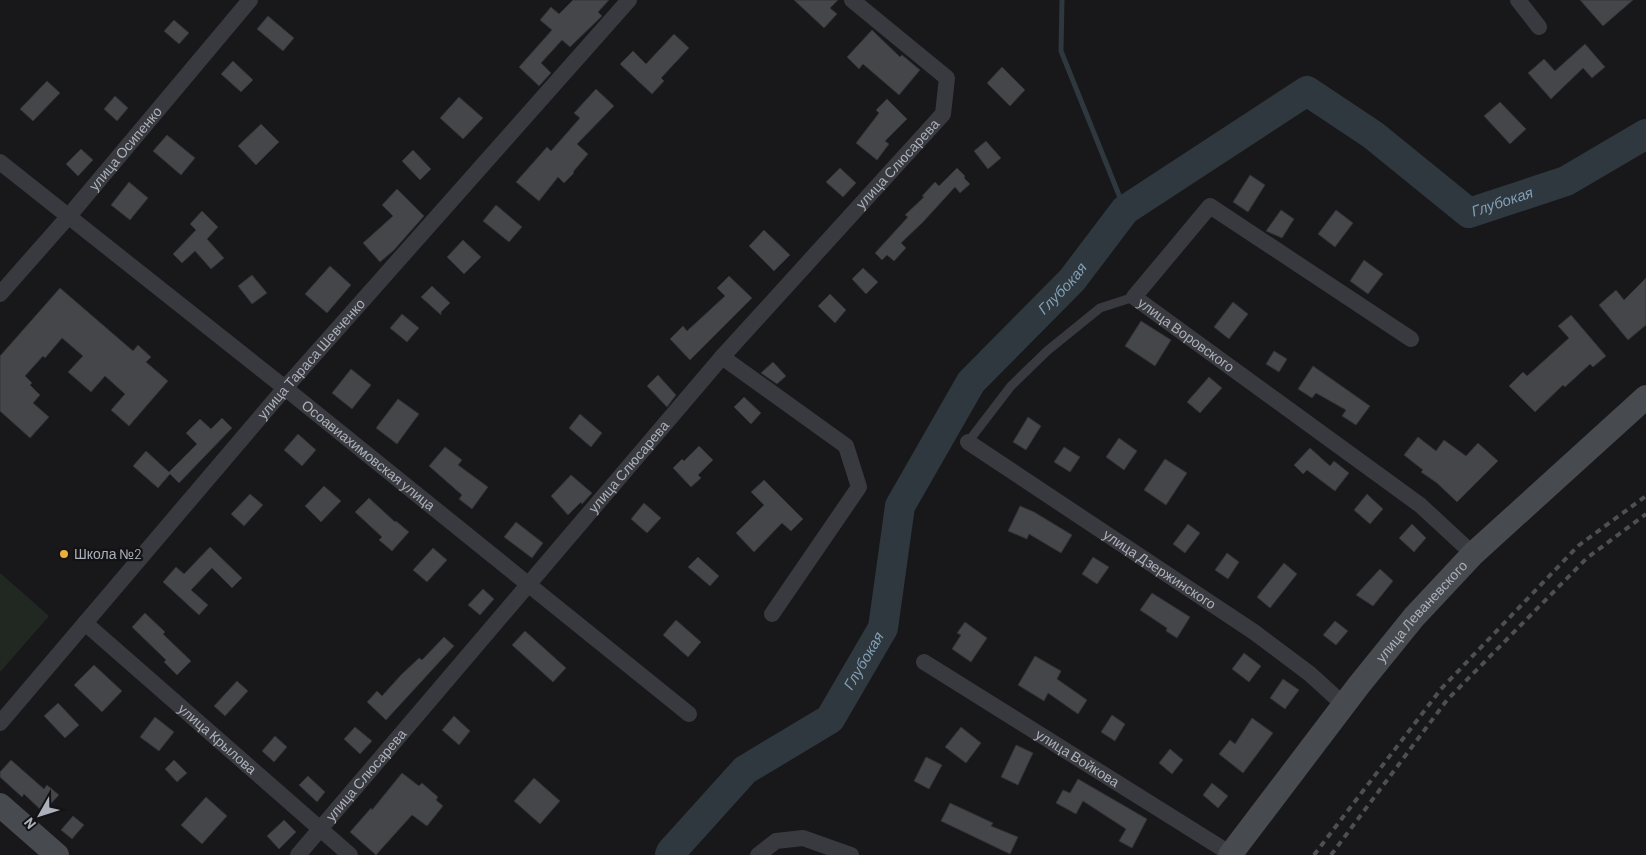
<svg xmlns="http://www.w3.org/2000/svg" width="1646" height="855" font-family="Barlow,sans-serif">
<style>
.green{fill:#202821}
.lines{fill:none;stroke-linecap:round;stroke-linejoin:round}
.stream{stroke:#2e383e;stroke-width:5}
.river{stroke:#2e383e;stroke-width:30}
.building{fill:#45464a;stroke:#323236}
.lane{stroke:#393a3f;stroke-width:9}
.street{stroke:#393a3f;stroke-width:16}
.secondary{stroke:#474a4f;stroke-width:24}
.rail{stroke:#4c4f54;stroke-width:4;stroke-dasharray:6 5;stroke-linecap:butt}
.poi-dot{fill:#efae3c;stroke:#131315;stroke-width:2}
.labels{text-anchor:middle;stroke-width:4.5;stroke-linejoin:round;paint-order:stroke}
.street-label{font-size:14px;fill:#abb0ba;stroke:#131315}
.poi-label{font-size:14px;fill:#abb0ba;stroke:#131315;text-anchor:start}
.water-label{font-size:15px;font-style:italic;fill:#839eb4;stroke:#131315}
</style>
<rect width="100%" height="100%" fill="#18181a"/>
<path class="green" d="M 0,573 L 49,616 L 0,672 Z"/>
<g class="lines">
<path class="stream" d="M 1062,0 L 1061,51 L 1125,210"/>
<path class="river" id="s1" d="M 670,855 L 671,852 L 745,770 L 830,719 L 883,628 L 900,506 L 971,382 L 1072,280 L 1125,210 L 1307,91 L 1373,135 L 1469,213 L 1566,181 L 1646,134"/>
</g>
<path class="building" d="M 573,0 L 609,0 L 598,12 L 602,16 L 570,47 L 562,40 L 541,63 L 551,73 L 539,86 L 519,67 L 552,30 L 540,20 L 551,7 L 559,14 Z
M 794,0 L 838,0 L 830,8 L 837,14 L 824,28 Z
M 1580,0 L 1633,0 L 1603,26 Z
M 268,16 L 294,38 L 283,51 L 257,29 Z
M 174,20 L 189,33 L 179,44 L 164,31 Z
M 872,30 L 900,57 L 902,55 L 920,70 L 899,95 L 863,64 L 859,69 L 847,57 Z
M 674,34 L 689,48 L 661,78 L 664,81 L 652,94 L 620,64 L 633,51 L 646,64 Z
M 1585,44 L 1605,67 L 1592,78 L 1583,68 L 1551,99 L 1528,73 L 1544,59 L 1555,71 Z
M 233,61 L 253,80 L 241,92 L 221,74 Z
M 1002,67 L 1025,90 L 1010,106 L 987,83 Z
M 47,81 L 60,93 L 33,121 L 20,109 Z
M 596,89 L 614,106 L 577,144 L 588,154 L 573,172 L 574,173 L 564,183 L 558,177 L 539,201 L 516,182 L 547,147 L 551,151 L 580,118 L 574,113 Z
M 115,96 L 128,108 L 117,121 L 104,109 Z
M 459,97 L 483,118 L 463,139 L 440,118 Z
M 887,99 L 907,119 L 885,141 L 889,144 L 877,160 L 856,143 L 879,113 L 876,110 Z
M 1500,102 L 1526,129 L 1510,144 L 1484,116 Z
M 261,124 L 279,142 L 256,165 L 238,146 Z
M 167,135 L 195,158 L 181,175 L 153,151 Z
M 986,141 L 1001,158 L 988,169 L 974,151 Z
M 81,149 L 93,160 L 78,176 L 66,164 Z
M 413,150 L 431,169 L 420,180 L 402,161 Z
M 840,168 L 856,183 L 843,197 L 826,182 Z
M 957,168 L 965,176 L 964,178 L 970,184 L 960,193 L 955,187 L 923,222 L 901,243 L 906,248 L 894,261 L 887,255 L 882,260 L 875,253 L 908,217 L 905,215 L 924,197 L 922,196 L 935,182 L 939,186 Z
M 1250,175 L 1265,185 L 1248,212 L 1233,202 Z
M 129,182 L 148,198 L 130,220 L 111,205 Z
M 397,189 L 424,216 L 394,250 L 380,262 L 363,243 L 393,216 L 382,205 Z
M 496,205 L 522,227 L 509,242 L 483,221 Z
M 1281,210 L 1294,219 L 1282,238 L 1266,231 Z
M 1336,210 L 1353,223 L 1335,247 L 1318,234 Z
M 202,211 L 218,227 L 207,239 L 224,258 L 211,269 L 195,251 L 182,263 L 173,254 L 196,230 L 190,224 Z
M 764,230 L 790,255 L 774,271 L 749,246 Z
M 463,240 L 481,257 L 464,274 L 447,257 Z
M 1364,260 L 1383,274 L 1368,294 L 1350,281 Z
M 330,266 L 351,285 L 327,313 L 305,294 Z
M 863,268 L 878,282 L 866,294 L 852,279 Z
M 252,275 L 267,293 L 252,304 L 238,286 Z
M 729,276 L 752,298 L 690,360 L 670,339 L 683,326 L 687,331 L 725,296 L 717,288 Z
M 1646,278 L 1646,325 L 1628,340 L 1599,305 L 1616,290 L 1624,300 Z
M 432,286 L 450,303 L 441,312 L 441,315 L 421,297 Z
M 60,288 L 133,351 L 138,345 L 151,357 L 146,362 L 168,381 L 129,426 L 111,410 L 125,394 L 105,376 L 91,392 L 68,372 L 83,356 L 62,338 L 45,358 L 43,356 L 25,376 L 32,383 L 30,385 L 40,395 L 33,403 L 49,417 L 30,438 L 0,411 L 0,356 Z
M 830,294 L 846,310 L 835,323 L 818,306 Z
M 1233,302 L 1248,314 L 1229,339 L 1214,327 Z
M 402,314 L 419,328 L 407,342 L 390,328 Z
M 1571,315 L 1606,356 L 1593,367 L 1590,364 L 1565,387 L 1563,385 L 1535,412 L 1509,386 L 1523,372 L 1527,376 L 1569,338 L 1558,326 Z
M 1141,321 L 1171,340 L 1155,366 L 1125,346 Z
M 1274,351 L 1287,359 L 1279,372 L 1266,364 Z
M 773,362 L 786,376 L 777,384 L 761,373 Z
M 1313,366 L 1370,406 L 1356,425 L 1342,416 L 1346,410 L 1316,393 L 1312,398 L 1298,389 Z
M 351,369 L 371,385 L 352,409 L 332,393 Z
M 658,375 L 676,395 L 667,407 L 647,386 Z
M 1209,377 L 1222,388 L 1200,413 L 1187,402 Z
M 744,397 L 761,413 L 751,424 L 734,407 Z
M 398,399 L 419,414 L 397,444 L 376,428 Z
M 580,414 L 602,433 L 591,447 L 569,428 Z
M 1028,417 L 1041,426 L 1026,450 L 1013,442 Z
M 222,418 L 232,428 L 179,483 L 170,474 L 158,488 L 133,466 L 146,451 L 169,472 L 197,444 L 186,433 L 200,419 L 211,429 Z
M 298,434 L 316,450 L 302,466 L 284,450 Z
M 1418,437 L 1436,451 L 1444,440 L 1466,456 L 1478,443 L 1498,461 L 1457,502 L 1437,483 L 1421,472 L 1423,470 L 1404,455 Z
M 1119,438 L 1137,451 L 1124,470 L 1106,457 Z
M 699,446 L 713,460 L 698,475 L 701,478 L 691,487 L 673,468 L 682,459 L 684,461 Z
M 445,447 L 462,460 L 458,465 L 488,487 L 472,509 L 459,499 L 462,495 L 429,466 Z
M 1064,447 L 1080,457 L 1070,472 L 1054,462 Z
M 1310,448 L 1330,466 L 1334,461 L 1349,473 L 1335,491 L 1307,470 L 1303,474 L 1294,465 Z
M 1165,459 L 1187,473 L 1166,505 L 1144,490 Z
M 571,475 L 592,493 L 582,504 L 581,502 L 568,515 L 551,496 Z
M 764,480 L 803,519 L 791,531 L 782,523 L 754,552 L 736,533 L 764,505 L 751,492 Z
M 324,486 L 341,501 L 321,522 L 305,506 Z
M 250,494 L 263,505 L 244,526 L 231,514 Z
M 1367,494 L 1383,509 L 1370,524 L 1354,510 Z
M 369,498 L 395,522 L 396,521 L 409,532 L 392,551 L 379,540 L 382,537 L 355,512 Z
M 644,503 L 661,518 L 647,533 L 631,519 Z
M 1020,506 L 1034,512 L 1072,535 L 1061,553 L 1029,534 L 1027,539 L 1008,531 Z
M 516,522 L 543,543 L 532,558 L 504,537 Z
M 1188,524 L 1200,533 L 1185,553 L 1173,544 Z
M 1412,524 L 1426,538 L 1414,552 L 1399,538 Z
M 210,547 L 242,578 L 232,588 L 212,568 L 191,590 L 208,605 L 199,615 L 163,582 L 176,567 L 184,574 Z
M 433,548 L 447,560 L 427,582 L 413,570 Z
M 1227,553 L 1239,562 L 1228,579 L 1215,570 Z
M 698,557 L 719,576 L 710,586 L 688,567 Z
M 1093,557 L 1109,567 L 1097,584 L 1082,574 Z
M 1284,563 L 1297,574 L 1270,608 L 1257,597 Z
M 1380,569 L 1393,581 L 1373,606 L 1356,595 Z
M 483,589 L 494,599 L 480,615 L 468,605 Z
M 1152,593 L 1190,617 L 1177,638 L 1166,631 L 1167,628 L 1140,610 Z
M 145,613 L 165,632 L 163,634 L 191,661 L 177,675 L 164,662 L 166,660 L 132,627 Z
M 676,620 L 701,642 L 688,657 L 663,635 Z
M 1335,621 L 1348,631 L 1336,645 L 1323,635 Z
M 965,622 L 987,638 L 971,662 L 952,649 L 961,635 L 957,633 Z
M 525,631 L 566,668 L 553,682 L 512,645 Z
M 444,637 L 454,646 L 386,720 L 367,702 L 377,691 L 382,696 L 401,675 L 419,658 L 422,660 Z
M 1244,653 L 1261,666 L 1249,682 L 1232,669 Z
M 1035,656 L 1061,671 L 1057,679 L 1087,700 L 1078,714 L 1048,693 L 1044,701 L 1018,685 Z
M 94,665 L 122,691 L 102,712 L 74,685 Z
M 1283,679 L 1299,690 L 1285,709 L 1270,698 Z
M 237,681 L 248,691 L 225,716 L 214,706 Z
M 58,703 L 79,725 L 65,738 L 44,716 Z
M 1112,715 L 1125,724 L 1115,741 L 1101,732 Z
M 454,716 L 470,731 L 459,745 L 442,730 Z
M 155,717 L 174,732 L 159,751 L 140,737 Z
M 1252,718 L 1273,733 L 1243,773 L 1219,754 L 1230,740 L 1235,744 Z
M 355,727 L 372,741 L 360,754 L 344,739 Z
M 961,727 L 981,743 L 966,763 L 945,747 Z
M 275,736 L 287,747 L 274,762 L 262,751 Z
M 1016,745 L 1033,753 L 1018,785 L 1001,777 Z
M 1170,749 L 1183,760 L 1172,774 L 1159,763 Z
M 926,757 L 942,765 L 929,789 L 914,781 Z
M 11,760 L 44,789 L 47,785 L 59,795 L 43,812 L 24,794 L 22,797 L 0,777 L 0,772 Z
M 174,760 L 187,773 L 177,782 L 165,769 Z
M 402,773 L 419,786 L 422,783 L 438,797 L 436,800 L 443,806 L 427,826 L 412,815 L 376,855 L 350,832 L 371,808 L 372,810 Z
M 308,776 L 325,792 L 317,802 L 299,785 Z
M 534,778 L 560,801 L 540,824 L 514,801 Z
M 1078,779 L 1147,819 L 1132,848 L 1119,841 L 1126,829 L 1083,801 L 1076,814 L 1056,803 L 1063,790 L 1070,793 Z
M 1212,783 L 1228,796 L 1218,808 L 1203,795 Z
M 206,797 L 227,816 L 202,844 L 181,825 Z
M 950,803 L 993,823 L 991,826 L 1018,837 L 1010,854 L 941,821 Z
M 73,816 L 84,825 L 72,839 L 61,830 Z
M 284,820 L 296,832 L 279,849 L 267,836 Z"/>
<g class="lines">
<path class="lane" d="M 968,442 L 1011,386 L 1047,351 L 1100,308 L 1134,297"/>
<g class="street">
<path d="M 1518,0 L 1539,27"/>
<path id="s2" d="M 0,162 L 285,388 L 689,714"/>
<path id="s3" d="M 0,294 L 68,217 L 250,0"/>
<path id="s4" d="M 1411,339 L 1210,206 L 1134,297 L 1420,505 L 1473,554"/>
<path d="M 722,357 L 846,446 L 859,487 L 772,614"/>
<path id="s5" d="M 968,442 L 1254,632 L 1310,674 L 1344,705"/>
<path id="s6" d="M 85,623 L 350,855"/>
<path id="s7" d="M 924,662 L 1231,854"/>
<path id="s8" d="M 0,723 L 285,388 L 629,0"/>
<path id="s9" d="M 298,855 L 722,357 L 943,114 L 947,78 L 852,0"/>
<path d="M 758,855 L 776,841 L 803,838 L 851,855"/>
</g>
<g class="secondary">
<path d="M 0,805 L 57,855"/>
<path id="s10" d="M 1230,855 L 1359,685 L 1414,617 L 1473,554 L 1646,397"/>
</g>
<path class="rail" d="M 1314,855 L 1441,689 L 1578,546 L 1646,496
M 1331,855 L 1447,700 L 1587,558 L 1646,514"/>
</g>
<circle class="poi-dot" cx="64" cy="554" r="5"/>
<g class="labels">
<g class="street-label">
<text dy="5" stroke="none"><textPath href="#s3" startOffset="192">улица Осипенко</textPath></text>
<text dy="5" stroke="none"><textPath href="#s9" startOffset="915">улица Слюсарева</textPath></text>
<text dy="5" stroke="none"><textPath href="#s4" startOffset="424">улица Воровского</textPath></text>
<text dy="5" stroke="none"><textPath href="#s8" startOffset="479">улица Тараса Шевченко</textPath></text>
<text dy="5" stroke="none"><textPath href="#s2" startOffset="471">Осоавиахимовская улица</textPath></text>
<text dy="5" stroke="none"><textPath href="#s9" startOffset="510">улица Слюсарева</textPath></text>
<text dy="5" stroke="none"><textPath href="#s5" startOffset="230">улица Дзержинского</textPath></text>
<text dy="5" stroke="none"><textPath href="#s10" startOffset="310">улица Леваневского</textPath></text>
<text dy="5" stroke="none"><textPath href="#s6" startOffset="176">улица Крылова</textPath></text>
<text dy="5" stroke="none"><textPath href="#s7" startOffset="181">улица Войкова</textPath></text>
<text dy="5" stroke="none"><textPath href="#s9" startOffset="105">улица Слюсарева</textPath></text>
</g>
<g class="poi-label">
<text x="74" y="559">Школа №2</text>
</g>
<g class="water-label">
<text dy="5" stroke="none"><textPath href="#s1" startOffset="1271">Глубокая</textPath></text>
<text dy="5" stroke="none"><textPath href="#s1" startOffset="715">Глубокая</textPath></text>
<text dy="5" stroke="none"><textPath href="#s1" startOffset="280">Глубокая</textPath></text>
</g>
</g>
<g transform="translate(40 815) rotate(231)" stroke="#131315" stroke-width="4" paint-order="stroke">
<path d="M0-4L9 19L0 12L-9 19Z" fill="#abb0ba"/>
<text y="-8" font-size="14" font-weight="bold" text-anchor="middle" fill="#abb0ba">N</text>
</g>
</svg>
